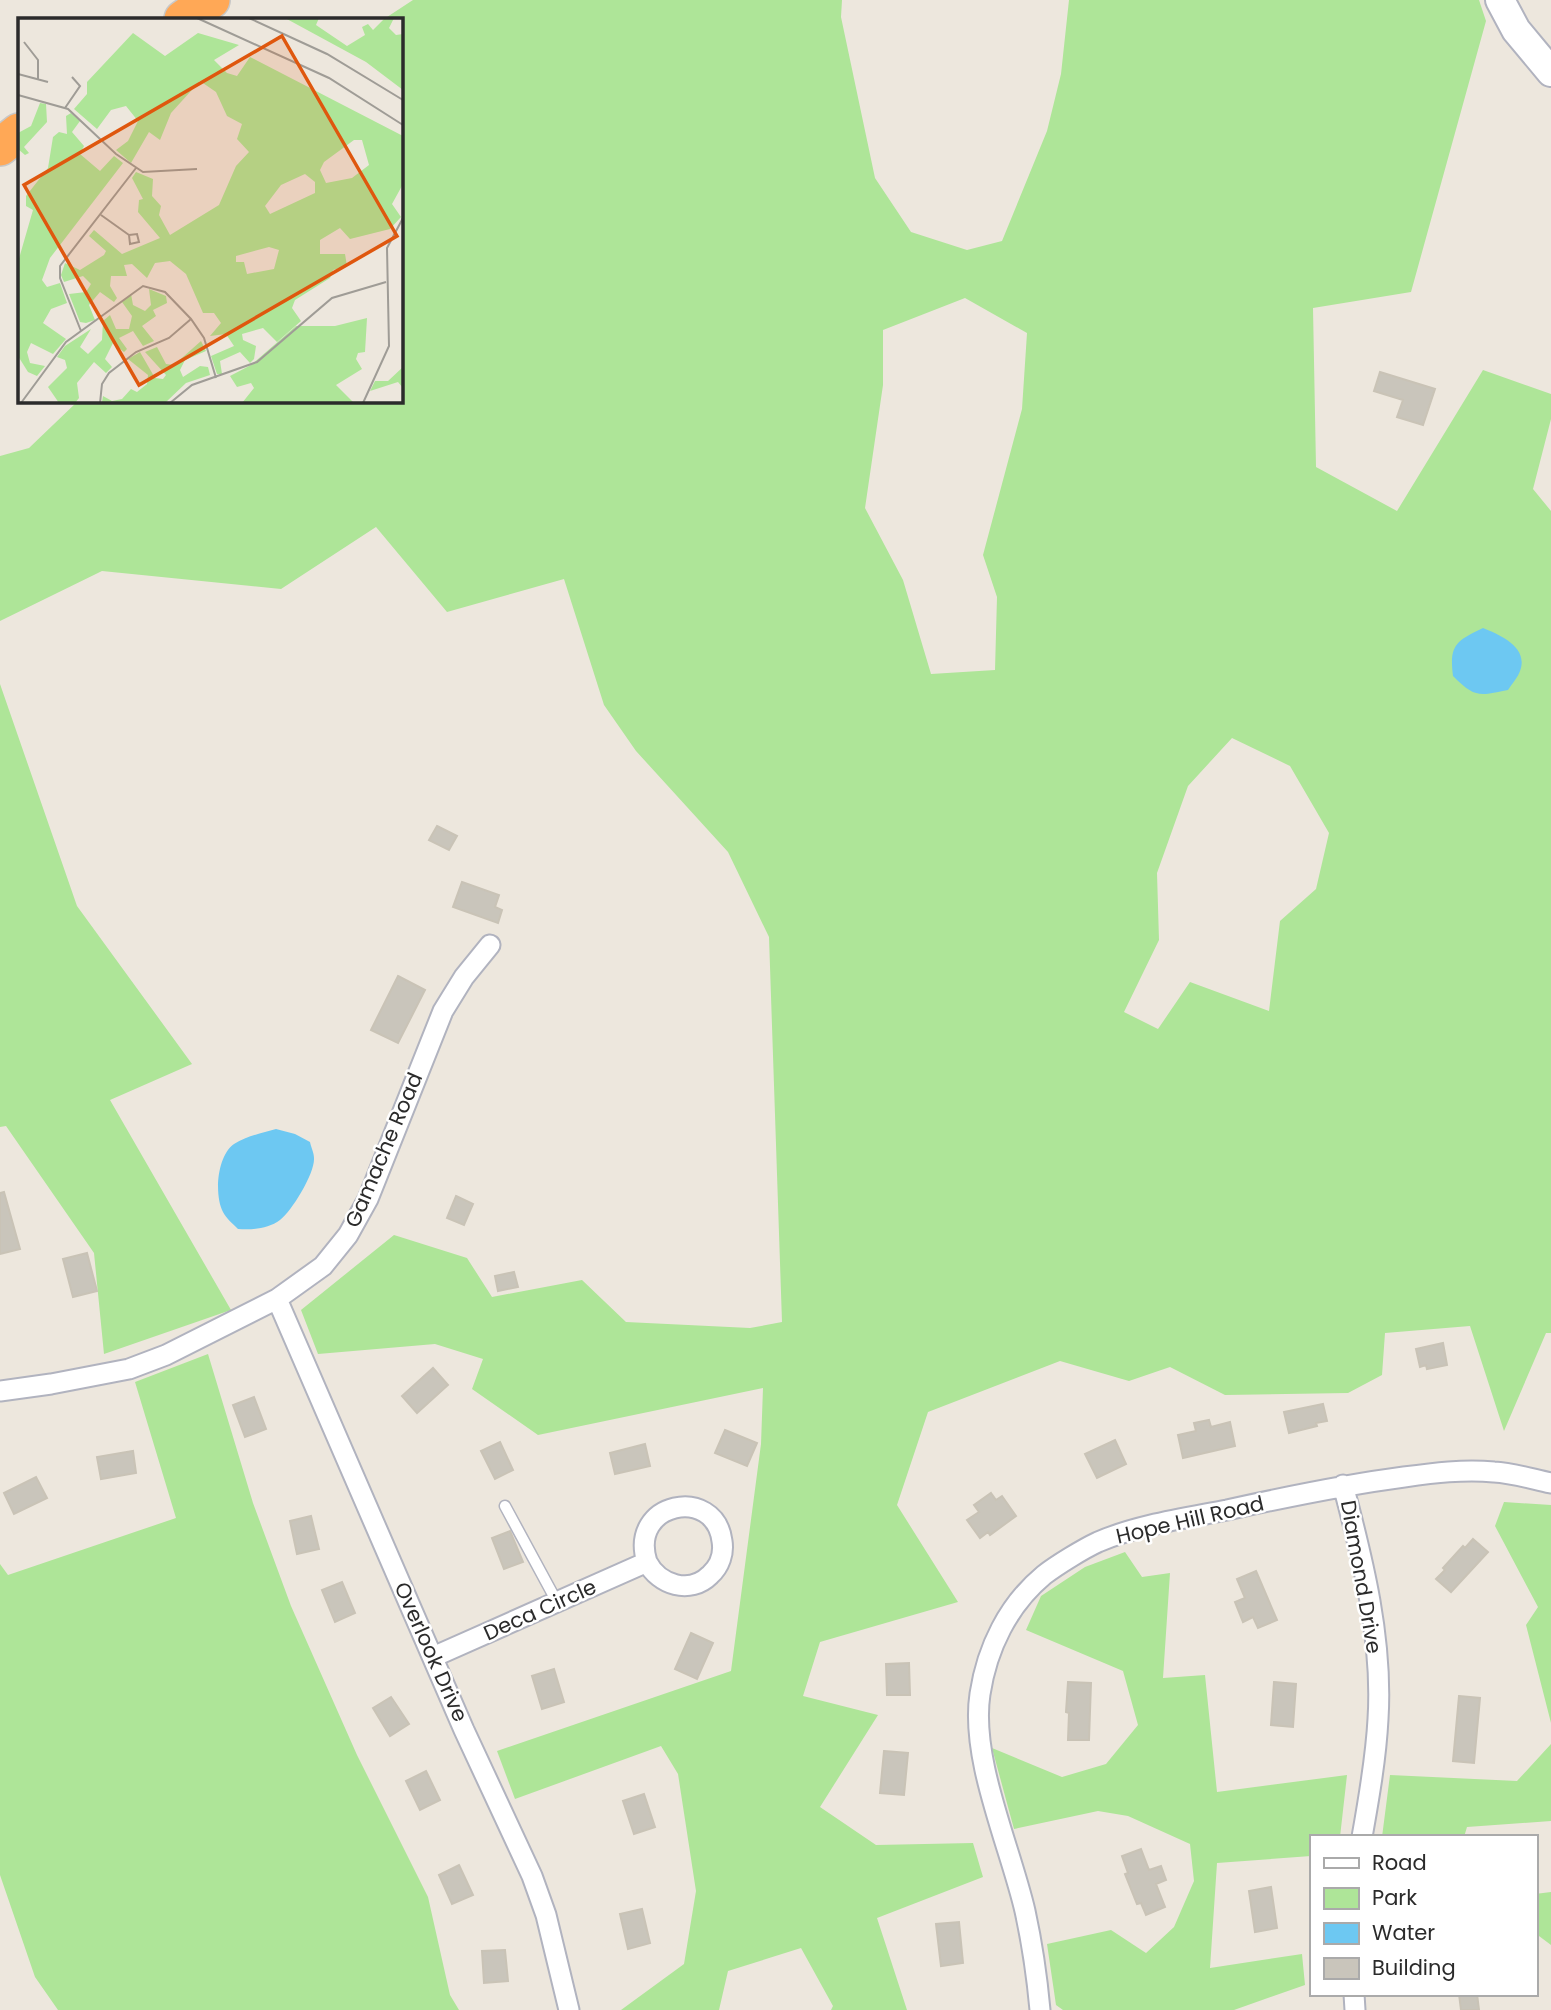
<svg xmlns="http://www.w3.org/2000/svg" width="1551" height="2010" font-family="Poppins,sans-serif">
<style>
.green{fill:#aee598;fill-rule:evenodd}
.water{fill:#6dc8f2}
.building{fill:#c9c5bb;stroke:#c9c3b6;stroke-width:2}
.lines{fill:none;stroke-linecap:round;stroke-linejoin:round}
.lane-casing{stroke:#b1b3bf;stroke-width:13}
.street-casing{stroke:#b1b3bf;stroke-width:23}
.secondary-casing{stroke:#b1b3bf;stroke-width:32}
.highway-casing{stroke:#c8c8c8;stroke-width:40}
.lane{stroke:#fff;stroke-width:10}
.street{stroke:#fff;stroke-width:19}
.secondary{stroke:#fff;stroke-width:28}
.highway{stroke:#ffa856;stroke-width:37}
.labels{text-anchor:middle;stroke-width:5;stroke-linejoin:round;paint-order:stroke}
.street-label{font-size:21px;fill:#2b2b2b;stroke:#fff}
.inset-road{fill:none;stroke:#9f9c96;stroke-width:2}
.view{fill:#df570e;fill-opacity:0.15;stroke:#df570e;stroke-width:3.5}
.inset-edge{fill:none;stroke:#2b2b2b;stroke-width:3.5}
</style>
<rect width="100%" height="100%" fill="#ede7dd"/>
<path class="green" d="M 413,0 L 842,0 L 841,17 L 875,178 L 911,232 L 967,250 L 1002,241 L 1047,131 L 1061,74 L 1069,0 L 1479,0 L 1486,21 L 1411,292 L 1313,308 L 1316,467 L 1397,511 L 1483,370 L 1551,394 L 1551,419 L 1533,489 L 1551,511 L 1551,1333 L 1546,1333 L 1504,1431 L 1470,1326 L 1385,1333 L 1382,1375 L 1348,1393 L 1225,1395 L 1170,1367 L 1129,1381 L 1060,1361 L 928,1412 L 897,1505 L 958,1602 L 820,1642 L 803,1696 L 878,1715 L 820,1807 L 876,1845 L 973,1843 L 983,1877 L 877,1918 L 907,2010 L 831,2010 L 833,2006 L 801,1948 L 728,1971 L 719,2010 L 621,2010 L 684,1964 L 696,1891 L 678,1774 L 661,1746 L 515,1799 L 497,1751 L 731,1671 L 761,1444 L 763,1388 L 538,1435 L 472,1389 L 483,1359 L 435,1344 L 318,1354 L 301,1310 L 394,1235 L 467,1258 L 492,1297 L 582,1280 L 626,1322 L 750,1328 L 782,1322 L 769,937 L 728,852 L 636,751 L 604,705 L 564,579 L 447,612 L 376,527 L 281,589 L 102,571 L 0,621 L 0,456 L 29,448 L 78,401 L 401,401 L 401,19 L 384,19 ZM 965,298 L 1027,333 L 1022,409 L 983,555 L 997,597 L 995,670 L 931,674 L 903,580 L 865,508 L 883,385 L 883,330 ZM 1232,738 L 1290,766 L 1329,833 L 1316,889 L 1280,921 L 1269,1011 L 1190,982 L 1158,1029 L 1124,1012 L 1159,940 L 1157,873 L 1188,786 Z
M 0,684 L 77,906 L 192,1064 L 110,1100 L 231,1310 L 104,1354 L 94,1253 L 6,1126 L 0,1127 Z
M 208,1354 L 253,1503 L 291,1606 L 357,1755 L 428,1897 L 450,1995 L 459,2010 L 58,2010 L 35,1977 L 0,1875 L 0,1564 L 8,1575 L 176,1518 L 135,1382 Z
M 1504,1502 L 1551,1505 L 1551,1723 L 1526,1625 L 1538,1607 L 1495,1526 Z
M 1125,1552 L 1142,1577 L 1170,1573 L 1163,1678 L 1205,1675 L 1217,1792 L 1347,1775 L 1340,1837 L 1311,1837 L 1311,1856 L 1217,1863 L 1210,1968 L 1302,1954 L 1305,1985 L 1234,2010 L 1063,2010 L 1056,2005 L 1047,1944 L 1111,1930 L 1146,1953 L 1174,1927 L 1194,1881 L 1190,1844 L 1128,1816 L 1098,1811 L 1014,1829 L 992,1748 L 1062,1777 L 1106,1764 L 1138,1725 L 1123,1671 L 1026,1630 L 1041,1596 L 1085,1567 Z
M 1551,1744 L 1551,1821 L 1467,1827 L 1464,1837 L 1382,1837 L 1390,1775 L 1517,1781 Z
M 1551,1892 L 1551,1945 L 1535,1933 L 1535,1894 Z"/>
<path class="water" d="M 1483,628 C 1500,635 1529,647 1520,671 C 1518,677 1512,684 1508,690 C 1479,696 1475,698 1453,676 C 1449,645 1456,641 1483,628 Z
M 276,1129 L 295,1134 L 310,1142 C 311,1147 314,1153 314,1158 C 315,1173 292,1211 280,1220 C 268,1229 252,1230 238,1229 C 233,1224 226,1218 223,1212 C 214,1195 217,1156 234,1144 C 247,1136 262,1133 276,1129 Z"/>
<path class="building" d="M 1380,372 L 1435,389 L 1423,425 L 1397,417 L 1403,400 L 1374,391 Z
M 437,826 L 457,836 L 449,850 L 429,840 Z
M 462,882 L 499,895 L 495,907 L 502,910 L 498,923 L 453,907 Z
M 398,976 L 425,990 L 398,1043 L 371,1030 Z
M 4,1192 L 20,1249 L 0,1254 L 0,1193 Z
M 456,1196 L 473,1204 L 464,1225 L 447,1218 Z
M 87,1253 L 97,1291 L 73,1297 L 63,1259 Z
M 514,1272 L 518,1287 L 498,1291 L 495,1276 Z
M 1443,1343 L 1447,1365 L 1427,1369 L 1426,1365 L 1420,1367 L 1416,1349 Z
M 433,1368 L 448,1385 L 417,1413 L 402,1396 Z
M 254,1397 L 266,1429 L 245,1437 L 233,1405 Z
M 1323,1404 L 1327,1421 L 1316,1423 L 1317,1426 L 1289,1433 L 1284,1412 Z
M 1209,1420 L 1211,1427 L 1230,1422 L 1235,1446 L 1183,1458 L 1178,1435 L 1196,1431 L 1194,1423 Z
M 725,1430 L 757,1443 L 747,1466 L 715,1453 Z
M 1115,1440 L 1126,1464 L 1097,1478 L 1085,1454 Z
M 500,1442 L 513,1470 L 495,1479 L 481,1451 Z
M 645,1444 L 650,1466 L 615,1474 L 610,1453 Z
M 133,1451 L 136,1473 L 101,1479 L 97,1457 Z
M 36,1477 L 47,1498 L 14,1514 L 4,1493 Z
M 991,1493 L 996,1500 L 1002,1496 L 1016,1516 L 990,1535 L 988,1532 L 980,1538 L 967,1520 L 979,1512 L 974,1505 Z
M 311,1516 L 319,1549 L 297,1554 L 290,1521 Z
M 510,1531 L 523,1562 L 504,1569 L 492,1538 Z
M 1473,1539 L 1488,1552 L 1451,1592 L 1436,1579 L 1445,1570 L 1443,1568 L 1463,1546 L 1465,1548 Z
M 1256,1571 L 1277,1620 L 1258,1628 L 1253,1617 L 1243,1622 L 1235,1602 L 1245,1598 L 1237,1579 Z
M 342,1582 L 355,1613 L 335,1622 L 322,1590 Z
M 691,1633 L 713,1643 L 697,1679 L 675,1669 Z
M 909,1663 L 910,1695 L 887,1695 L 886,1664 Z
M 554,1669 L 564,1702 L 542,1709 L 532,1676 Z
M 1068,1682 L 1091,1683 L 1089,1740 L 1068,1740 L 1069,1713 L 1066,1712 Z
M 1274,1682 L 1296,1684 L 1293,1727 L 1271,1725 Z
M 1459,1696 L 1480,1698 L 1474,1763 L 1453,1761 Z
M 391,1697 L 409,1724 L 390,1736 L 373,1708 Z
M 884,1751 L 908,1753 L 904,1795 L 880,1793 Z
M 426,1771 L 440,1800 L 420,1810 L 406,1781 Z
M 644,1794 L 655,1827 L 634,1834 L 623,1801 Z
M 1141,1849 L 1149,1870 L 1161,1866 L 1166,1880 L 1156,1884 L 1165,1907 L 1146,1915 L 1141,1903 L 1137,1904 L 1125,1874 L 1128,1873 L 1122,1856 Z
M 459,1865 L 473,1895 L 452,1904 L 439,1875 Z
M 1271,1887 L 1277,1928 L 1255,1932 L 1249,1891 Z
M 642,1909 L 650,1943 L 628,1949 L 620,1914 Z
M 959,1922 L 963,1963 L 941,1966 L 936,1924 Z
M 505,1950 L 508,1981 L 484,1983 L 482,1951 Z
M 1459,1994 L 1477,1994 L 1479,2010 L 1461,2010 Z"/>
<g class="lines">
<g class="lane-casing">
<path id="lane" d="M 505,1506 L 557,1602"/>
</g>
<g class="street-casing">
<path id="street" d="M 277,1299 L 464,1730 L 532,1876 L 546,1915 L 569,2010
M 0,1391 L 51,1384 L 129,1369 L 166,1355 L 277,1299 L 323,1266 L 348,1235 L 368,1199 L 443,1011 L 464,977 L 490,945
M 1343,1485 C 1363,1560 1383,1640 1378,1719 C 1376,1758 1369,1798 1362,1837
M 433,1657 L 647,1562 C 659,1585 690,1595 710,1575 C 720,1566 724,1553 722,1541 C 715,1485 628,1502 647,1562
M 1354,1994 L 1355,2010
M 1040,2010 C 1037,1977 1032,1943 1025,1911 C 1010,1846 970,1759 980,1694 C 987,1648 1008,1605 1044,1575 C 1057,1565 1083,1549 1098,1542 C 1137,1525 1186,1518 1227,1510 C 1286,1497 1343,1485 1404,1477 C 1433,1473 1464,1469 1494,1472 C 1513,1473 1532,1479 1551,1483"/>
</g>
<g class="secondary-casing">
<path id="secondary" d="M 1500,0 L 1516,30 L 1551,72"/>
</g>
<g class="highway-casing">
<path id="highway" d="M 183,19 L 211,0
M 0,147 L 19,132"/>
</g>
<use href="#lane" class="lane"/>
<use href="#street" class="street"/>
<use href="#secondary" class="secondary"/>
<use href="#highway" class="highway"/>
</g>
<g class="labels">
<g class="street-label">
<text transform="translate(384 1150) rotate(-67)" y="7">Gamache Road</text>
<text transform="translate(1190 1520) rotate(-13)" y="7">Hope Hill Road</text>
<text transform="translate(1361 1577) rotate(80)" y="7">Diamond Drive</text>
<text transform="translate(540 1610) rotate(-24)" y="7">Deca Circle</text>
<text transform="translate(431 1652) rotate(66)" y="7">Overlook Drive</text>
</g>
</g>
<g transform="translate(18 18)">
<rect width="385" height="385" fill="#ede7dd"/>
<path d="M 267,0 L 301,0 L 298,7 L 329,28 L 347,17 L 344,9 L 350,6 L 355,12 L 367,0 L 376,0 L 371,10 L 378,17 L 385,16 L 385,72 L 348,44 ZM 115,15 L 147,38 L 180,15 L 221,27 L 196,42 L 209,55 L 219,58 L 232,39 L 385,118 L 385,166 L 374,186 L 383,199 L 372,211 L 332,221 L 322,210 L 302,222 L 302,236 L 327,236 L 329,248 L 315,252 L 312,260 L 277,282 L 274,290 L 283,303 L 259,324 L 245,310 L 224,316 L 225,322 L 238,328 L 236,341 L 232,345 L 222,334 L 202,343 L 204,356 L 199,356 L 193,338 L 216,328 L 208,316 L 192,318 L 203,305 L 196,295 L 185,295 L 168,256 L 152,243 L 137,245 L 129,260 L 114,246 L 106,247 L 109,258 L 93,258 L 92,268 L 99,280 L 96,284 L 82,274 L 71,287 L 77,302 L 68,305 L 62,304 L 51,276 L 68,274 L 73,266 L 65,258 L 46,264 L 43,257 L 47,245 L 62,252 L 86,237 L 88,233 L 71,218 L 76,212 L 104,236 L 142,220 L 120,194 L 121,182 L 125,181 L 114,160 L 118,154 L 135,161 L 134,178 L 143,188 L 141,197 L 152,217 L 201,187 L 218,148 L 231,134 L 219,121 L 224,106 L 209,98 L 198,74 L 182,63 L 153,95 L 142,122 L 131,114 L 113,145 L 98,132 L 110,123 L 120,103 L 108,88 L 93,92 L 79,111 L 56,91 L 69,76 L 69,64 ZM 336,122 L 344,122 L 351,147 L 334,160 L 308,165 L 302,152 L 306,144 ZM 287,156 L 297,164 L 297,175 L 252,196 L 247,188 L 263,167 ZM 251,229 L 261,232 L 256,251 L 229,256 L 226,244 L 218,244 L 218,238 ZM 22,85 L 28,86 L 29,104 L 6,129 L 11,135 L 7,137 L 0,131 L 0,115 L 13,108 ZM 53,95 L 62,103 L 54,114 L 66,128 L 62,136 L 82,153 L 96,138 L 105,145 L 32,240 L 24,262 L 29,269 L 42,265 L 49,285 L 33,291 L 25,305 L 48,321 L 35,336 L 13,325 L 9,334 L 12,345 L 27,348 L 19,358 L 10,354 L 0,338 L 0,244 L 15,192 L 8,188 L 8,178 L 30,150 L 35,119 L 41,114 L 49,116 L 48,98 ZM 131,271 L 148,278 L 149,285 L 135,292 L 138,298 L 124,308 L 136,323 L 125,328 L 115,313 L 101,320 L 109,331 L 106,334 L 95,325 L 87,341 L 94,349 L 88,355 L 76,344 L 59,365 L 61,380 L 57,385 L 41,385 L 30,369 L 49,350 L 47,342 L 39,339 L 47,328 L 73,311 L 62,329 L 70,336 L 84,322 L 85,303 L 92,297 L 98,311 L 111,311 L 114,298 L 104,284 L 113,276 L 115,287 L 127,293 L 133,287 ZM 349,300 L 347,334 L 340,335 L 338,341 L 344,351 L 318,367 L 336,385 L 224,385 L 236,370 L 233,365 L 219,369 L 212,358 L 233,347 L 278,308 L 317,308 ZM 183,323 L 188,333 L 167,342 L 162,352 L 165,359 L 182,348 L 190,349 L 192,357 L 168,365 L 147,385 L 84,384 L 85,378 L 94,383 L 104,381 L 113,371 L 119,374 L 129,366 L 130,357 L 110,341 L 122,334 L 137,360 L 145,361 L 148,357 L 127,334 L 139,329 L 148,346 L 156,347 ZM 385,349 L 385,370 L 380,364 L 352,373 L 357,363 L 370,363 Z" fill="#aee598" fill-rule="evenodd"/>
<path class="inset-road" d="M 179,0 L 311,60 L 385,107M 231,0 L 309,36 L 385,82M 6,24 L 20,42 L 20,61M 0,56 L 30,64M 0,77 L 50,91 L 98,136 L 125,154 L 179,151M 47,90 L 62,68 L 54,59M 83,197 L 111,217 L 112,226 L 121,224 L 119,216 L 111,217M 63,313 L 42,260 L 42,248 L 118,150M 3,385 L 48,324 L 125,268 L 147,274 L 173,301 L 186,320 L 198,360M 82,385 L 84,366 L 91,355 L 118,334 L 151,320 L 173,301M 152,385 L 174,367 L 239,344 L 314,280 L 368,264M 345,385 L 371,328 L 369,230 L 385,200"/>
<path class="view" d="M 264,18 L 379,218 L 121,367 L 6,167 Z"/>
<rect width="385" height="385" class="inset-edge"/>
</g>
<rect x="1310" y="1835" width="228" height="161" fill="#ffffff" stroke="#aaaaaa" stroke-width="2"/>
<rect x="1324" y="1858" width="35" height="10" fill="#ffffff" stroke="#aaaaaa" stroke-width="2"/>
<text x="1372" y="1870" font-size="21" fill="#2b2b2b">Road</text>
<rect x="1324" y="1888" width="35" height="21" fill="#aee598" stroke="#aaaaaa" stroke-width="2"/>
<text x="1372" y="1905" font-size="21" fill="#2b2b2b">Park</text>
<rect x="1324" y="1923" width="35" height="21" fill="#6dc8f2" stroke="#aaaaaa" stroke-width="2"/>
<text x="1372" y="1940" font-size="21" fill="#2b2b2b">Water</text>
<rect x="1324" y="1958" width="35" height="21" fill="#c9c5bb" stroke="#aaaaaa" stroke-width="2"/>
<text x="1372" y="1975" font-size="21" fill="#2b2b2b">Building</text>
</svg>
